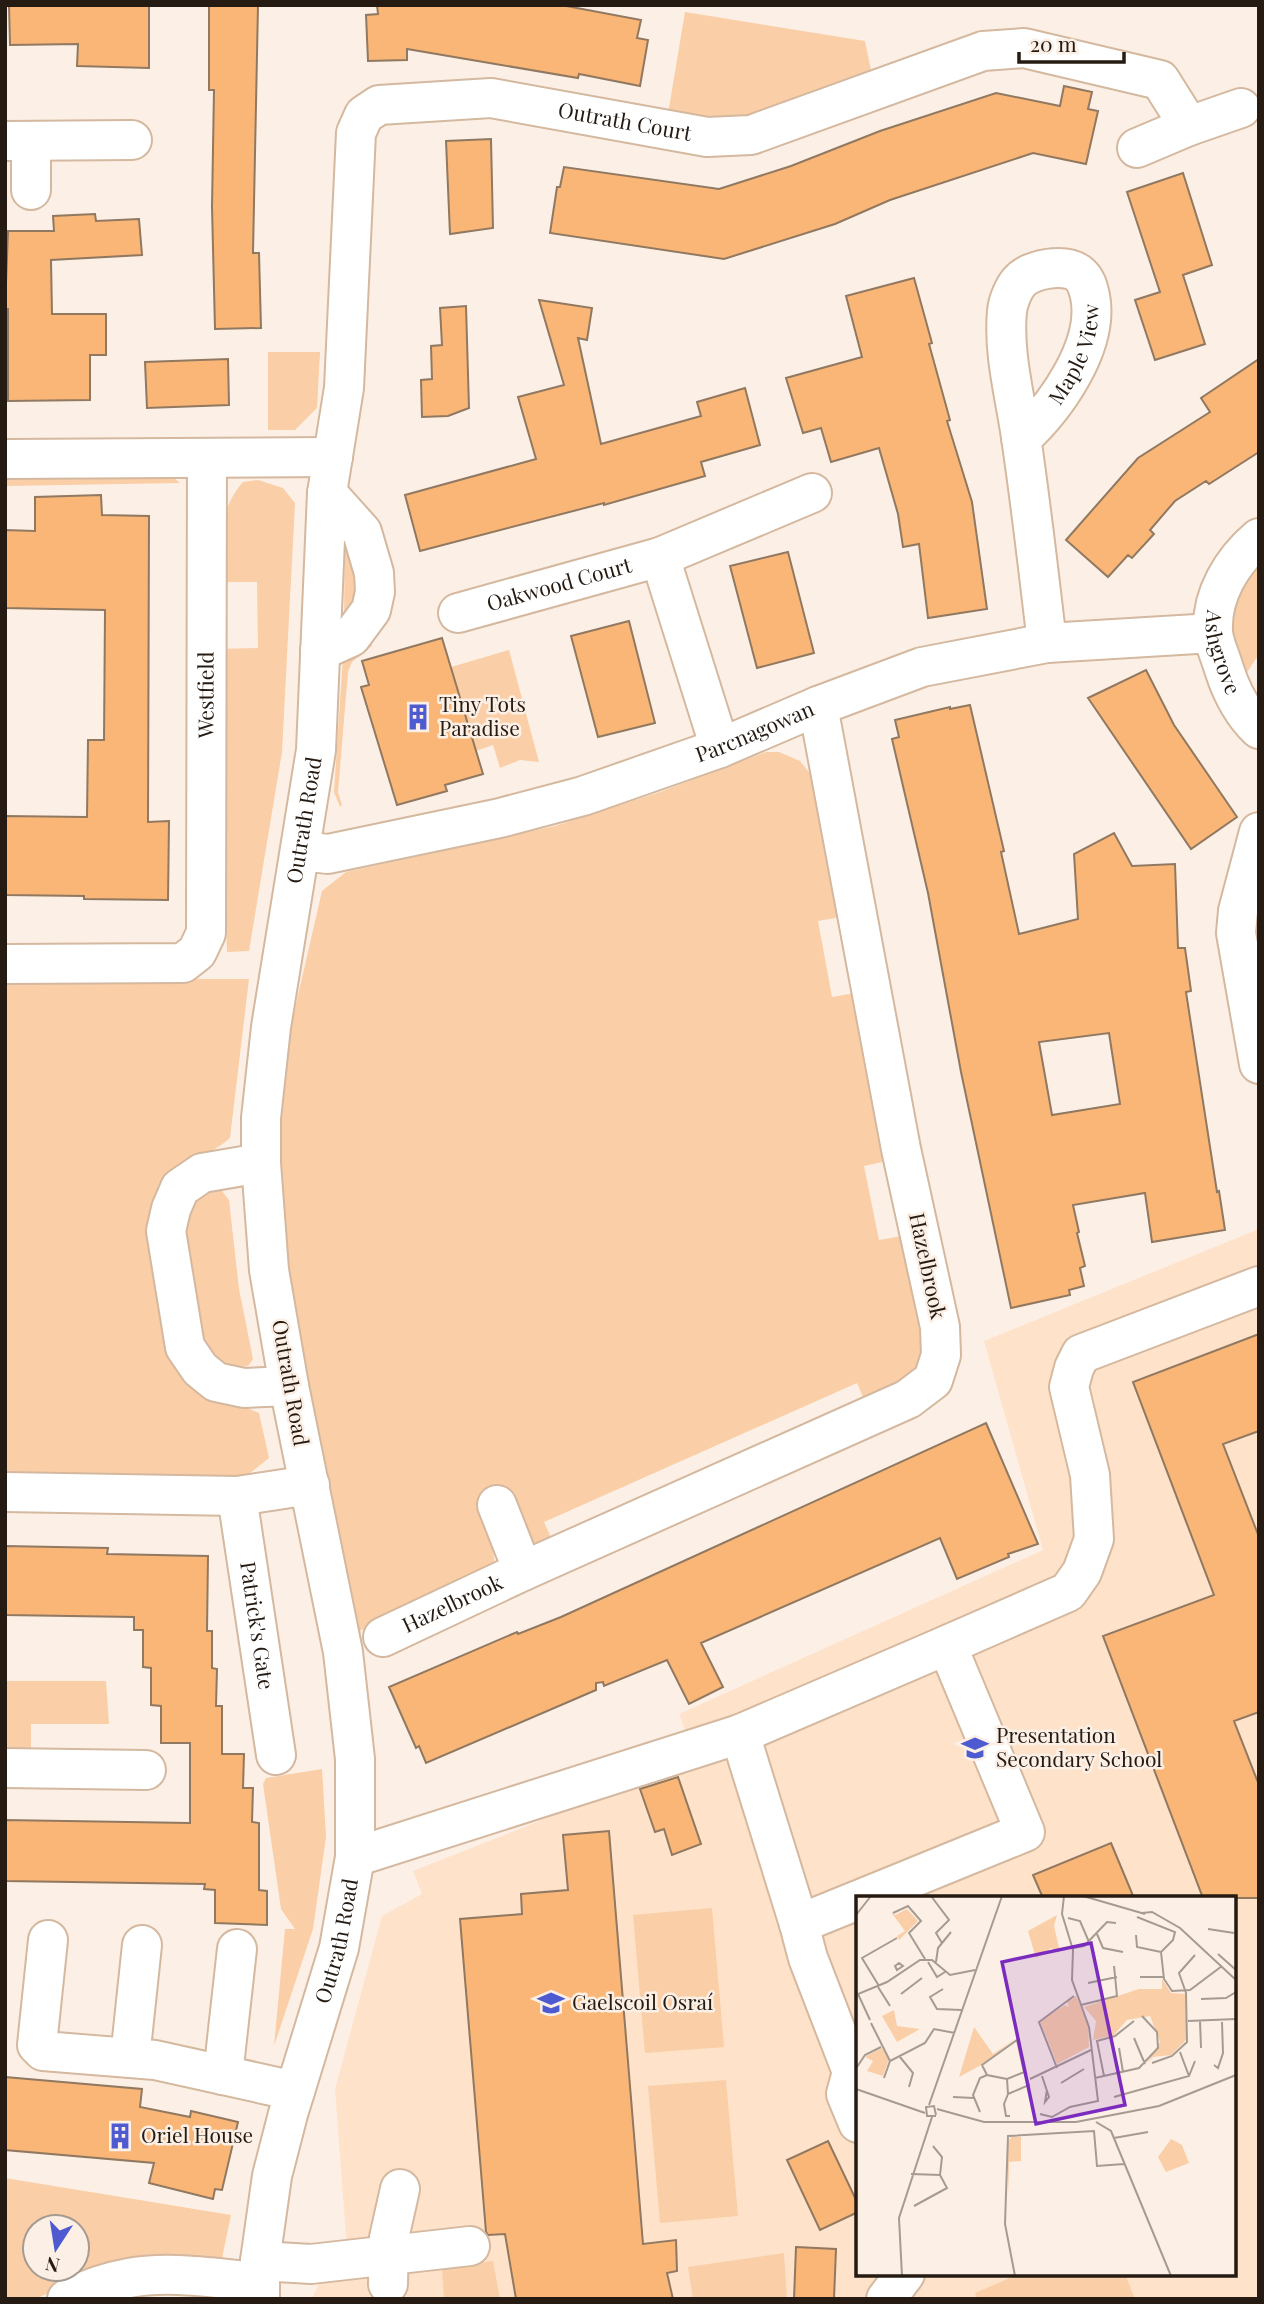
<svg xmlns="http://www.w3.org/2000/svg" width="1264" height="2304" font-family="'Playfair Display',serif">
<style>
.built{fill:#fee2c9;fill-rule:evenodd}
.green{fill:#facea6;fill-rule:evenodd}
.building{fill:#f9b677;stroke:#917860;stroke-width:2;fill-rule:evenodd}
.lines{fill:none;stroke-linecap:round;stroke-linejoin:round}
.minor-casing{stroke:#d4b89f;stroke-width:42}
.minor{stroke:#fff;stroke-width:38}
.labels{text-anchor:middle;stroke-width:5;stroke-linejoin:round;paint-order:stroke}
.street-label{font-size:21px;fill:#251b12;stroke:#fcf0e6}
.poi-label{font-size:21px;fill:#251b12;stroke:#fcf0e6;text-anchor:start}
.inset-road{fill:none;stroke:#a69b91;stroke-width:2}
.view{fill:#7b2cbf;fill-opacity:0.15;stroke:#7b2cbf;stroke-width:3.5}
.inset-edge{fill:none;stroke:#251b12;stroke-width:3.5}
</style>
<rect width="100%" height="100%" fill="#fcf0e6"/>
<path class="built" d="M 1259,1229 L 1259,2299 L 312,2299 L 321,2279 L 349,2276 L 335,2089 L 382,1916 L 422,1894 L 413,1871 L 679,1766 L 700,1769 L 679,1714 L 1043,1550 L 984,1341 ZM 858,1898 L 1234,1898 L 1234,2274 L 858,2274 Z"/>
<path class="green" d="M 685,12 L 865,41 L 873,80 L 740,123 L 668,114 Z
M 268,352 L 320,352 L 317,408 L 295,430 L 268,430 Z
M 170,475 L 180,483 L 5,486 L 5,479 Z
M 258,480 L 283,488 L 295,503 L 282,752 L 249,951 L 227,952 L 220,649 L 258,648 L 257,582 L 218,582 C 220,546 218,510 243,482 Z
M 345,537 L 361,593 L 344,620 Z
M 1259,562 L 1259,654 L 1244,677 L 1231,628 L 1233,601 Z
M 360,643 L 373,645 L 352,662 L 348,672 L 338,792 L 342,805 L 340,807 L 334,792 L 343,657 Z
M 509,650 L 539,762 L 520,760 L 500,768 L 493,745 L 476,751 L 451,667 Z
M 766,752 L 779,752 L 800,761 L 816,781 L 841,917 L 818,921 L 832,997 L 855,993 L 887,1161 L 864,1166 L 879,1240 L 902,1236 L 923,1351 L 924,1367 L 866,1404 L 857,1383 L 544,1522 L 553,1542 L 538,1545 L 528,1541 L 506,1493 L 476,1506 L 493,1549 L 495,1565 L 485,1578 L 357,1632 L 298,1343 L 287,1267 L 280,1194 L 280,1122 L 290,1030 L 322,891 L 346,872 L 555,826 L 660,792 Z
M 5,979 L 249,979 L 230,1138 C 207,1158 185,1159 164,1180 L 207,1392 L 259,1413 L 269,1458 L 245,1477 L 5,1474 Z
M 210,1188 L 222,1191 L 229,1200 L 239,1289 L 253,1359 L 248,1366 L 234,1367 L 219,1362 L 207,1353 L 195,1331 L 179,1226 L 186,1203 Z
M 5,1681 L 106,1681 L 109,1724 L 31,1724 L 31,1751 L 5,1755 Z
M 322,1769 L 326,1837 L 313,1929 L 274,2046 L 285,1929 L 295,1929 L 281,1909 L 263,1784 L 266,1778 Z
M 712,1908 L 724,2047 L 645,2053 L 633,1915 Z
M 726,2080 L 738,2216 L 660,2223 L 648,2086 Z
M 5,2178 L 231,2215 L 220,2268 L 87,2276 L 35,2299 L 5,2299 ZM 35,2227 L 77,2227 L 77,2269 L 35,2269 Z
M 784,2253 L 787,2299 L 693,2299 L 688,2267 Z
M 493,2261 L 500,2299 L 444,2299 L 442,2268 Z
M 1019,2274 L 1125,2274 L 1135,2299 L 977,2299 L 975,2293 Z"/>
<path class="building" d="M 9,5 L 149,5 L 149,68 L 77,66 L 78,44 L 10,45 Z
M 209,5 L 258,5 L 253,253 L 259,253 L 261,328 L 215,329 L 212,207 L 214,90 L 209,90 Z
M 377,5 L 561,5 L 641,20 L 637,38 L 648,40 L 640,86 L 579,74 L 578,78 L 407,49 L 407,60 L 368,61 L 366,15 L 378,14 Z
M 1064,86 L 1092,92 L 1088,109 L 1098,111 L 1086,164 L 1033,153 L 890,200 L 835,224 L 724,259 L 550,233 L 557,187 L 560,187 L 564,167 L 719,189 L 791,166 L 880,131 L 996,93 L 1060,106 Z
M 491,139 L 493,228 L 450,234 L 446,141 Z
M 1183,173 L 1212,265 L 1183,275 L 1205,344 L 1155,360 L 1135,300 L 1160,292 L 1127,192 Z
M 95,214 L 96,221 L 139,219 L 142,255 L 51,260 L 52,314 L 106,314 L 106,355 L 90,355 L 90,400 L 8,401 L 8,309 L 5,309 L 8,231 L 54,231 L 53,216 Z
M 914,278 L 932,343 L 929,344 L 950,420 L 947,421 L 972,502 L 987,609 L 928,618 L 919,544 L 903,547 L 898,514 L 879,448 L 831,462 L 821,428 L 803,433 L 786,378 L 862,357 L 846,296 Z
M 539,300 L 592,308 L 587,340 L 578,338 L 601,444 L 701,416 L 697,402 L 745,388 L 760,445 L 701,462 L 705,476 L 604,505 L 604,503 L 420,551 L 405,495 L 536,459 L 518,397 L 564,385 Z
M 466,306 L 469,408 L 448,416 L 422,417 L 421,380 L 432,379 L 431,346 L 442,345 L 440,308 Z
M 228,359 L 229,405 L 147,408 L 145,362 Z
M 1259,359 L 1259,452 L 1209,484 L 1206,481 L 1175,501 L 1150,530 L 1154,534 L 1132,558 L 1128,555 L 1108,577 L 1066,540 L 1138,458 L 1210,412 L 1201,398 Z
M 101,495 L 102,515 L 149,516 L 148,822 L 169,821 L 168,900 L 84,899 L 84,896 L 5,895 L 5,816 L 87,817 L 88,740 L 104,740 L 105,610 L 5,608 L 5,530 L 35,531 L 35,497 Z
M 788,552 L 814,653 L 757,668 L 730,566 Z
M 629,621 L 655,723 L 598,737 L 571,636 Z
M 442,638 L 483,774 L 445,785 L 447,791 L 397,805 L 361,687 L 369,685 L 362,661 Z
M 1146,670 L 1174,725 L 1237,817 L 1191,849 L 1088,698 Z
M 970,705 L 1004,851 L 1001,852 L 1019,934 L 1078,919 L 1074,854 L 1114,833 L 1132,866 L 1175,864 L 1178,948 L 1185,948 L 1191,991 L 1186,992 L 1217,1192 L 1219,1191 L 1225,1230 L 1152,1242 L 1145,1193 L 1073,1205 L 1079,1232 L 1077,1233 L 1085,1266 L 1080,1268 L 1084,1286 L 1069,1290 L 1070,1295 L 1011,1308 L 961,1072 L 928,893 L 892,739 L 899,737 L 895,720 L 950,707 L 950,709 ZM 1109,1033 L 1120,1104 L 1052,1115 L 1039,1042 Z
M 1259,1334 L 1259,1431 L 1223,1444 L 1259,1537 L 1259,1712 L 1234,1721 L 1259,1785 L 1259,1898 L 1203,1898 L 1103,1636 L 1214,1595 L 1133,1382 Z
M 986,1423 L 1038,1544 L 1008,1554 L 1009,1557 L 957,1579 L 940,1538 L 701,1643 L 723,1687 L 689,1704 L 667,1660 L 604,1686 L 603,1682 L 596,1683 L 596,1690 L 426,1763 L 419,1746 L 416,1748 L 389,1687 L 517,1632 L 518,1634 L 561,1617 Z
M 5,1546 L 108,1548 L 107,1554 L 208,1556 L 207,1631 L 212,1631 L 212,1668 L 217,1669 L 216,1706 L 222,1706 L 222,1754 L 244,1754 L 243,1788 L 253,1788 L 252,1822 L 259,1823 L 259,1890 L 267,1891 L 267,1925 L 215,1923 L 215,1890 L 204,1889 L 205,1884 L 5,1881 L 5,1820 L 190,1823 L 190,1743 L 161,1743 L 161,1706 L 151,1705 L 151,1668 L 143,1667 L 143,1630 L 134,1630 L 134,1617 L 5,1615 Z
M 678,1777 L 701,1844 L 672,1855 L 664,1829 L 655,1832 L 640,1789 Z
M 609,1831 L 643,2244 L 676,2240 L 677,2271 L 667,2273 L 673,2299 L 516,2299 L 505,2234 L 488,2235 L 486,2232 L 460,1919 L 522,1914 L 521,1894 L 568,1890 L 563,1835 Z
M 1111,1843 L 1134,1898 L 1043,1898 L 1033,1875 Z
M 5,2077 L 142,2089 L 140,2107 L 190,2117 L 191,2111 L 238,2122 L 222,2190 L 215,2189 L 213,2199 L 149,2183 L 154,2163 L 5,2150 Z
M 828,2141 L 858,2204 L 858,2212 L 820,2230 L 787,2160 Z
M 796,2247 L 836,2249 L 834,2299 L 794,2299 Z"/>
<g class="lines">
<g class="minor-casing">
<g id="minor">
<path d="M 5,141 L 132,140"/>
<path d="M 31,141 L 31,190"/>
<path d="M 1137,148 L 1189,126 L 1241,108"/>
<path id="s1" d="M 1021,439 C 1056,407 1100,345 1090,296 C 1088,287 1086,279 1078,273 C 1064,263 1030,269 1019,282 C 1013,289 1008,302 1007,311 C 1003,353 1015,396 1021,437 C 1031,505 1039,574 1047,643"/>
<path d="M 5,459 L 333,457"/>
<path id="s2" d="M 1259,538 C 1232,561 1211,595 1213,632 C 1214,644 1221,658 1224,669 C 1231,691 1242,713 1259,729"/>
<path d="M 660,557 L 720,748"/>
<path id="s3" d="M 458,613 L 660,557 L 812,493"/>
<path d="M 320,651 L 351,637 L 371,610 L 375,592 L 374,573 L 362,532 L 327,493"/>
<path d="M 1259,832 L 1238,911 L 1236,933 L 1259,1064"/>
<path id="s4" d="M 301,851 L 328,854 L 500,818 L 583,796 L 720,748 L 818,706 L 922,667 L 1047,643 L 1213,633"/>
<path id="s5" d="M 5,964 L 183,963 L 197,952 L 206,933 L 207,458"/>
<path d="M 261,1163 L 202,1173 L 180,1188 L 171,1209 L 166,1231 L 185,1347 L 200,1369 L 216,1382 L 244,1388 L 289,1386"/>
<path d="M 5,1492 L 237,1496 L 310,1485"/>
<path id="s6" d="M 237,1496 L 276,1755"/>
<path d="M 497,1505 L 523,1571"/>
<path id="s7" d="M 383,1637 L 523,1571 L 908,1399 L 933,1380 L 941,1355 L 940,1327 L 901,1149 L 818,706"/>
<path d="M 947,1645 L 1068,1592 L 1082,1572 L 1094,1539 L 1090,1475 L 1069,1387 L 1074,1368 L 1081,1354 L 1259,1286"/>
<path d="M 740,1734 L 799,1924 L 858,1900"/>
<path d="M 5,1768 L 146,1770"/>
<path d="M 355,1857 L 740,1734 L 947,1645 L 1025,1832 L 863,1898"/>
<path d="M 799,1924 L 808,1958 L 852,2072 L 846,2094 L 858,2123"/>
<path d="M 48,1940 L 37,2045 L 43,2051 L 155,2060 L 295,2091"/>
<path d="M 130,2058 L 142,1945"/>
<path d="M 223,2075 L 237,1949"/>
<path d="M 260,2261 L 311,2264 L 470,2246"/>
<path d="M 388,2284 L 389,2238 L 400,2189"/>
<path d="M 67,2299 C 87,2289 107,2282 129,2278 C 169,2270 219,2279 260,2282"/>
<path id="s8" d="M 260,2299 L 260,2261 L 272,2176 L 288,2114 L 339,1948 L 355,1857 L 355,1759 L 343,1652 L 289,1386 L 269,1270 L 261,1163 L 261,1118 L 271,1027 L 316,750 L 327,493 L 344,388 L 356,133 L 364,115 L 379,105 L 491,98 L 707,137 L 751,135 L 983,51 L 1024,48 L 1160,80 L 1189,126"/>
<path d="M 886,2299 L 905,2274"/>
</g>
</g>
<use href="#minor" class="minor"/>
</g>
<defs>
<g id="building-bare" transform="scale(2.1)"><path d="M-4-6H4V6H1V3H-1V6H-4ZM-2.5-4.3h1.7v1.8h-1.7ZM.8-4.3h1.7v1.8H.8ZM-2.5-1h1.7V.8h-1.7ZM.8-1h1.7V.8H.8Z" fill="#4e5ad0" stroke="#fcf0e6" stroke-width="2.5" paint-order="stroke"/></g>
<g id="school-bare" transform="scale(2.1)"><path d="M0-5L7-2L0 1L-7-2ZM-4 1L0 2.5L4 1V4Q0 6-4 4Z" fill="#4e5ad0" stroke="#fcf0e6" stroke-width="2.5" paint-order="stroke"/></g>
</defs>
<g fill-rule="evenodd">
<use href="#building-bare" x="418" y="717"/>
<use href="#school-bare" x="975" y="1748"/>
<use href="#school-bare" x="551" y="2003"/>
<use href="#building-bare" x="120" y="2136"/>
</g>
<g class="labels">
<g class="street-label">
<text dy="7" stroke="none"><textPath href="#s8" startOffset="2478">Outrath Court</textPath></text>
<text dy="7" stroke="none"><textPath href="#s1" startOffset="103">Maple View</textPath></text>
<text dy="7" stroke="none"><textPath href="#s3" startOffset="105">Oakwood Court</textPath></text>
<text dy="7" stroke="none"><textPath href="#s2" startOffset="130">Ashgrove</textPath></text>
<text dy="7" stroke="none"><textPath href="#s5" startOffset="455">Westfield</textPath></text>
<text dy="7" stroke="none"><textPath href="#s4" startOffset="472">Parcnagowan</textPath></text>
<text dy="7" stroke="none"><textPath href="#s8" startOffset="1502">Outrath Road</textPath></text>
<text transform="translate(927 1266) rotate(78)" y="7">Hazelbrook</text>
<text transform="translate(290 1383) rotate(80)" y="7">Outrath Road</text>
<text dy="7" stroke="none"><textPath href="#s7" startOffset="77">Hazelbrook</textPath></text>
<text dy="7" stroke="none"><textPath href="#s6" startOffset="131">Patrick's Gate</textPath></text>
<text dy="7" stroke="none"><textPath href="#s8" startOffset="368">Outrath Road</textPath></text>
</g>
<g class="poi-label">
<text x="439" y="712">Tiny Tots<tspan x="439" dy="24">Paradise</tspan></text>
<text x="996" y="1743">Presentation<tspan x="996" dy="24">Secondary School</tspan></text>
<text x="572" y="2010">Gaelscoil Osraí</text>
<text x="141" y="2143">Oriel House</text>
</g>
</g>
<g transform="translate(856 1896)">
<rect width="380" height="380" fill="#fcf0e6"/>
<path d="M 51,13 L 62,25 L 43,44 L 41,40 L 49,35 L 35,16 L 39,19 ZM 201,19 L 198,30 L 204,56 L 195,52 L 180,62 L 172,35 ZM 306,83 L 315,97 L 330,98 L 330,144 L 315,159 L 297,161 L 291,167 L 304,146 L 294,120 L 271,124 L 258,139 L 237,144 L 240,125 L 228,111 L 283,93 L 306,93 ZM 220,100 L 232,129 L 233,151 L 201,168 L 184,125 L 209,109 L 213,111 L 211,106 ZM 38,114 L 41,130 L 64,133 L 41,146 L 26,120 ZM 118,131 L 137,158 L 163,141 L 125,169 L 103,181 ZM 26,152 L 33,163 L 27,180 L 11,175 L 17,165 L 9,161 ZM 156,240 L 165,241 L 165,265 L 153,266 L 153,300 L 151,247 ZM 315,243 L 326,249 L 333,267 L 310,276 L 302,261 Z" fill="#facea6"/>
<path class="inset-road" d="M 75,0 L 93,24 L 80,37 L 86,47M 227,0 L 289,18M 37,17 L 52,10 L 65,25 L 53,37 L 69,63M 286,17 L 296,16 L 324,32 L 380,84M 0,19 L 15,0M 281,21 L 319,36 L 317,44 L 305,56 L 308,83 L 316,95 L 334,94 L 366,70M 212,22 L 224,25 L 233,46M 352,33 L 378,37M 241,38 L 247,52 L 267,56M 280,39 L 281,51 L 305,56M 217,52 L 228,50 L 251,26 L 260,27M 362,58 L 380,74M 72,66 L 81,81 L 89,76M 80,66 L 82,52 L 95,36M 43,67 L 47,70 L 41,74 L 39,70 ZM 284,81 L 308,81M 232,87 L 261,81M 23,90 L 6,62 L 41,42M 22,91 L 34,110M 87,93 L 74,101 L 81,113 L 106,114M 45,98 L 66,82M 345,103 L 370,102 L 380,96M 225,109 L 261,100 L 258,70M 14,124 L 2,98 L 31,86 L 64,64 L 76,64 L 94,79 L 119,74M 332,125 L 380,123M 344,125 L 345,152M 15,127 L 34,165M 278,142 L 289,168M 263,152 L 267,176M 324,156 L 333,180M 44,161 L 57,177 L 53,191M 296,167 L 316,160 L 331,146 L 330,97 L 323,77 L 339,59M 358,169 L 362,172 L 367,157 L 366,126M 1,171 L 9,159 L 25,151M 201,172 L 183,126 L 218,100M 168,176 L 173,189 L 152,198 L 151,183 ZM 186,180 L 193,201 L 189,206 L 191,194M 248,180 L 241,145 L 259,140 L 278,125M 28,182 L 34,165 L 69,147 L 78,133 L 99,137M 239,182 L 283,172 L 302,152 L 301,136 L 286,120M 151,183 L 131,179 L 126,169 L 161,144 L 168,176M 174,183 L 235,154M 205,187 L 228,173M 0,193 L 69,217M 152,198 L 148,208 L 150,220 L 154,220M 97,201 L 118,202M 258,201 L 333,180 L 339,165M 73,209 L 146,0M 81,213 L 128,226 L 220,226 L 303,210 L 380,179M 124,216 L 117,199 L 124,182 L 131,179M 184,218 L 196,221 L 214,211 L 242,205 L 233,131 L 216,84 L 217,54 L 206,18 L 208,0M 80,220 L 71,220 L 70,211 L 78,210 L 80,219M 240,226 L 255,235 L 315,380M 258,242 L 292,236M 55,278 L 84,279 L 86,261 L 77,250M 58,310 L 91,292 L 84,279M 46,380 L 43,322 L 76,221M 159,380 L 149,328 L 152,240 L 238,235 L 241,270 L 268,268"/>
<path class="view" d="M 235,47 L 269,209 L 180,228 L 146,66 Z"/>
<rect width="380" height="380" class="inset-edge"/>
</g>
<rect width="1264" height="2304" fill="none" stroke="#251b12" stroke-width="14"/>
<g transform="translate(56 2248) rotate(192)"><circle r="33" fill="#fcf0e6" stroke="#a69b91" stroke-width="2"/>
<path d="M0-5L12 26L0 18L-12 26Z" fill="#4e5ad0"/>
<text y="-10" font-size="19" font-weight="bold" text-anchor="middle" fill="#251b12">N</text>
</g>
<path d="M1019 52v10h105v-10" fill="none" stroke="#251b12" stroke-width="3.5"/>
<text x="1030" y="52" font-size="21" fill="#251b12" stroke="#fcf0e6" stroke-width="5" paint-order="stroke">20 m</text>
</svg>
